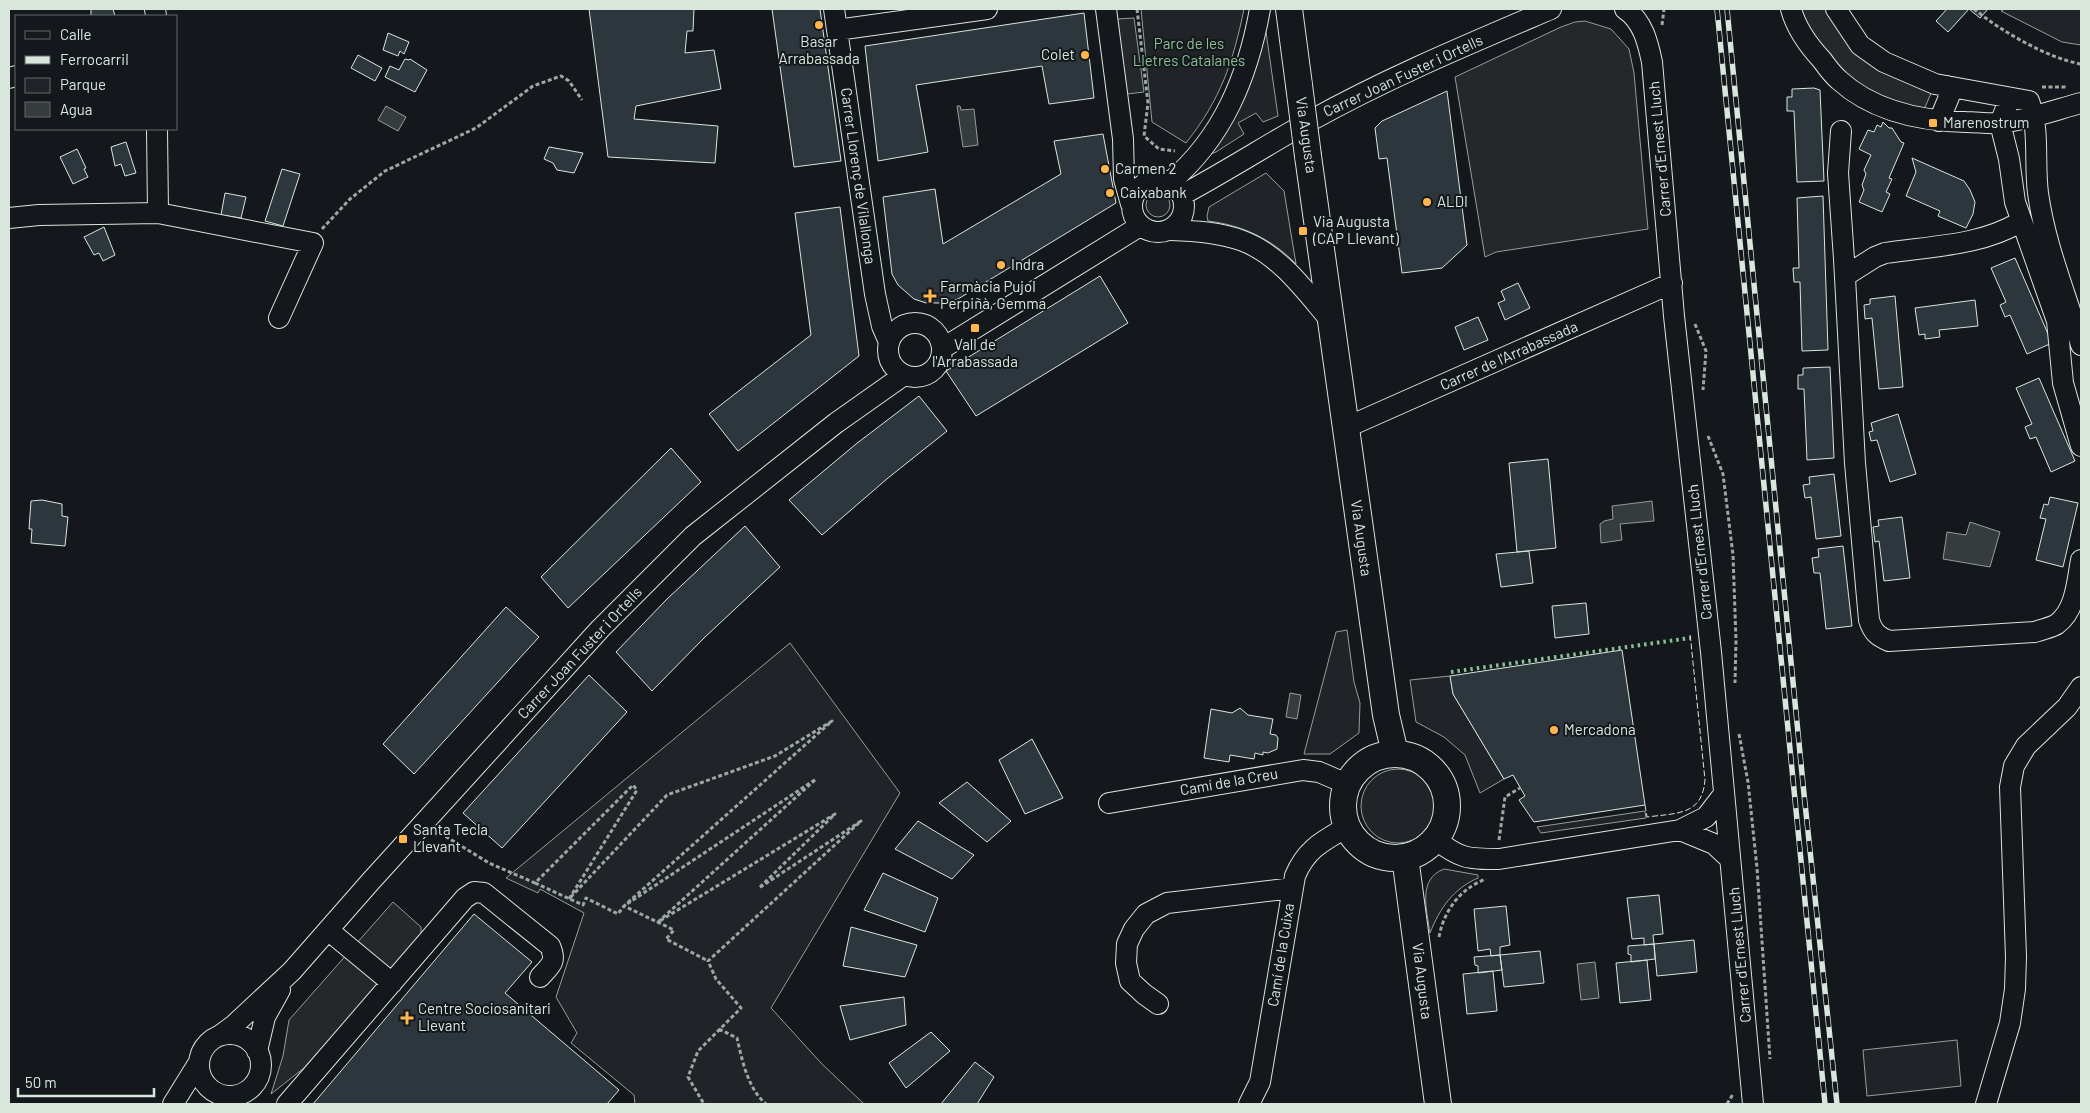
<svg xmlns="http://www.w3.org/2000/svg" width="2090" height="1113" font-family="Barlow,sans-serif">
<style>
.green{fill:#202428;stroke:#939e99}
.parking{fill:#24282b;stroke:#939e99}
.water{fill:#363b3e;stroke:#939e99}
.building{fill:#2c363c;stroke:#d8e6dc}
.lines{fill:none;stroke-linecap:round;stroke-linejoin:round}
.minor-casing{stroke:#d8e6dc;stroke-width:22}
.major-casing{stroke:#d8e6dc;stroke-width:28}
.path{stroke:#9da8a2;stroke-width:3;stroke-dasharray:4 2.5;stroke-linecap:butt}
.minor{stroke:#14181c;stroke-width:20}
.major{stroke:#14181c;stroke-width:26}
.rail-casing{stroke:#d8e6dc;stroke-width:5.5}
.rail{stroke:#14181c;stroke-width:4;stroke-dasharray:11;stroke-linecap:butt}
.major-bridge-casing{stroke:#d8e6dc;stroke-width:28;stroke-linecap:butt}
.major-bridge{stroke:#14181c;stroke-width:26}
.hedge{stroke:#8ac095;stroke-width:4;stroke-dasharray:2.5 4;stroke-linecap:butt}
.fence{stroke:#d8e6dc;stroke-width:1;stroke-dasharray:6 2.5;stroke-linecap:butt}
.poi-dot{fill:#ffb74d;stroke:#14181c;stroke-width:2}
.labels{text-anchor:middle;stroke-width:4;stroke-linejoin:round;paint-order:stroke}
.poi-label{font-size:15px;fill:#d8e6dc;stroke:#14181c;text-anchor:start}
.park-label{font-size:15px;fill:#8ac095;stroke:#14181c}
.street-label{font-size:15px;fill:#d8e6dc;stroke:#14181c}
</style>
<rect width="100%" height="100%" fill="#14181c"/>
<path class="green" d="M 1141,9 L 1244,9 C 1233,62 1221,99 1186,143 L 1152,122 Z
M 2005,9 L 2081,9 L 2081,45 L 2062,42 L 2001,11 Z
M 1265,25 L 1278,116 L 1263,122 L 1256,113 L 1238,123 L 1244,134 L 1216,152 L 1208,155 Z
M 1266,173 L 1284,191 L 1296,264 C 1272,239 1242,225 1208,221 L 1207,216 L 1209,207 Z
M1146 205a12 12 0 1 1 24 0a12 12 0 1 1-24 0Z
M 1347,630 L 1354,682 L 1360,703 L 1359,733 L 1330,754 L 1304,754 L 1336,632 Z
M 790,643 L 900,793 L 771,1008 L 821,1063 L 864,1104 L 635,1104 L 634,1095 L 571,1043 L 577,1033 L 556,997 L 584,913 L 540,889 L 538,893 L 506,878 Z
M 1450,676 L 1453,694 L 1504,779 L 1480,793 L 1465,755 L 1444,737 L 1416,722 L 1410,680 Z
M1361 806a37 37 0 1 1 74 0a37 37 0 1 1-74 0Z
M 1645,811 L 1646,818 L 1541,833 L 1537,827 Z
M 1444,869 L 1478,875 L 1478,878 C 1453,889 1440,908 1430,933 C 1427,910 1417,879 1444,869 Z
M 1957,1040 L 1961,1086 L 1867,1096 L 1863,1050 Z"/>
<path class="parking" d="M 1791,9 L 1836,9 L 1860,45 L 1935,84 L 1920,119 L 1861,96 Z
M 1134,18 L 1144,92 L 1127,94 L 1117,19 Z
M 1585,21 L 1611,29 L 1629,49 L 1634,73 L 1648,229 L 1496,252 L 1485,257 L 1455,77 L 1561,27 L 1575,22 Z
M 393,902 L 421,927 L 421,936 L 304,1068 L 271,1094 L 283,1056 L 289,1020 Z"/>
<path class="water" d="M 386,106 L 406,117 L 398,131 L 378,120 Z
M 957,106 L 960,106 L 961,110 L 974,109 L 978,145 L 963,147 Z
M 1652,501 L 1654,521 L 1620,524 L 1622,540 L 1601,543 L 1600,524 L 1604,521 L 1613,519 L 1612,506 Z
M 1970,522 L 2000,532 L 1990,567 L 1943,559 L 1947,532 L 1966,535 Z
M 1290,693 L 1301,695 L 1297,719 L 1286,717 Z
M 1595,962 L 1599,998 L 1581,1000 L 1577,964 Z"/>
<path class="building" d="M 91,9 L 113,9 L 115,16 L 91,16 Z
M 589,9 L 694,9 L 693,31 L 687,31 L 685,53 L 714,50 L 721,89 L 636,106 L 634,119 L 718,126 L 715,163 L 608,157 Z
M 772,9 L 820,9 L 841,161 L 794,167 Z
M 1947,9 L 1969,9 L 1948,32 L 1936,21 Z
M 1969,9 L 1988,9 L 1980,18 Z
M 1084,13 L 1094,98 L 1049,104 L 1042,66 L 916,85 L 928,152 L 878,161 L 865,46 Z
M 388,33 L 409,42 L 404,54 L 400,51 L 398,56 L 383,50 Z
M 358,55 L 382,68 L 375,81 L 351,68 Z
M 405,59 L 409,60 L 410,59 L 427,70 L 415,92 L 385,77 L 390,66 L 399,70 Z
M 1814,88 L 1820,90 L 1824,181 L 1797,182 L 1794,111 L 1787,111 L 1787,97 L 1792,97 L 1792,89 Z
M 1447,91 L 1467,245 L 1442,268 L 1402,273 L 1387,158 L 1379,159 L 1375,128 L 1382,121 Z
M 1883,122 L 1889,128 L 1892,128 L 1901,142 L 1904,143 L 1889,178 L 1892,179 L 1886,192 L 1890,194 L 1882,212 L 1859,202 L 1864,190 L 1862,185 L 1866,174 L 1864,170 L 1871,155 L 1859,149 L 1868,130 L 1874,132 L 1877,125 L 1881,127 Z
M 1103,134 L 1116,203 L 958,299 L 947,303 L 926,303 L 914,299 L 898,285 L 892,274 L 883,197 L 935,189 L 943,244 L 1061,174 L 1054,141 Z
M 126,142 L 136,173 L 125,176 L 121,164 L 115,166 L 111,147 Z
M 549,147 L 583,153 L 574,173 L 557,170 L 553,163 L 544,159 Z
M 77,149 L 86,168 L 84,169 L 88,177 L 73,184 L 60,157 Z
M 1912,158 L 1964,181 L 1970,190 L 1975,202 L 1973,214 L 1966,228 L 1938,216 L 1940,211 L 1906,196 L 1916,172 Z
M 282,169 L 300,174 L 283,226 L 265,221 Z
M 225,193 L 246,197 L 241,218 L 221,215 Z
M 1823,196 L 1828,350 L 1802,351 L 1800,282 L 1794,282 L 1793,268 L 1799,268 L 1797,198 Z
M 840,207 L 859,356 L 738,451 L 709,414 L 811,335 L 795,213 Z
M 104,227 L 115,255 L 103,261 L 99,253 L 94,255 L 84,237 Z
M 2015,258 L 2052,343 L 2027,354 L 2010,315 L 2005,317 L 2000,305 L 2006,302 L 1991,268 Z
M 1100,276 L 1128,323 L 976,416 L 946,371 Z
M 1518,283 L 1530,308 L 1505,320 L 1498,303 L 1505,300 L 1501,291 Z
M 1895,296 L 1903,387 L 1879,389 L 1872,318 L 1865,319 L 1864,305 L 1870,304 L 1870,299 Z
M 1975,300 L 1978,326 L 1939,330 L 1940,337 L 1925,339 L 1925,334 L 1919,335 L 1915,308 Z
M 1478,317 L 1488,340 L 1464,350 L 1455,327 Z
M 1830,367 L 1834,458 L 1807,460 L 1804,389 L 1798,389 L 1798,375 L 1803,375 L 1803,368 Z
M 2039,378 L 2075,461 L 2051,472 L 2036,437 L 2030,439 L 2025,427 L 2032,424 L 2016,388 Z
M 919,396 L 947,431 L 888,478 L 822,535 L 789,500 L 856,444 Z
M 1898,414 L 1916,474 L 1890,482 L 1877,440 L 1871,441 L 1869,432 L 1873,431 L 1871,423 Z
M 671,448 L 701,482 L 568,608 L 541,577 Z
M 1548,459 L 1556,548 L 1517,552 L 1509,463 Z
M 1834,474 L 1841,536 L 1816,539 L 1811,497 L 1805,498 L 1803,485 L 1810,484 L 1809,477 Z
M 2050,497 L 2078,503 L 2063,567 L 2036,560 L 2046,519 L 2040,518 L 2044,504 L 2048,505 Z
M 42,500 L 62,504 L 62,516 L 68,517 L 65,546 L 31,543 L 32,529 L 29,529 L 31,501 Z
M 1902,517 L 1910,578 L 1884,581 L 1879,541 L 1875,542 L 1873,527 L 1879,526 L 1878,520 Z
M 745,526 L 780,567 L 704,638 L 652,691 L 616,652 L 667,599 Z
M 1843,546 L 1852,626 L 1826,629 L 1820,573 L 1814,573 L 1812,558 L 1819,557 L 1818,549 Z
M 1529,551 L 1533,583 L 1501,587 L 1496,554 Z
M 1586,603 L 1589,634 L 1555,638 L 1552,606 Z
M 506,607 L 539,637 L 414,774 L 383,744 Z
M 1622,650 L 1645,805 L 1534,822 L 1519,800 L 1525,796 L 1513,775 L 1504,779 L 1453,694 L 1450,676 Z
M 589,675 L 627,712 L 502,848 L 463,813 Z
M 1240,708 L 1248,715 L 1273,719 L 1270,734 L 1276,735 L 1278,738 L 1277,749 L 1268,753 L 1263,752 L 1263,755 L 1255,753 L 1254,759 L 1230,755 L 1229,762 L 1204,758 L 1211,709 L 1232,713 Z
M 1032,739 L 1063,798 L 1025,814 L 999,760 Z
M 967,782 L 1011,821 L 987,842 L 939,803 Z
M 918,821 L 974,855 L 952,879 L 895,849 Z
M 883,873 L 938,898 L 925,932 L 864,910 Z
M 1659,895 L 1663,934 L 1653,935 L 1654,944 L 1644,945 L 1644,938 L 1632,939 L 1627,898 Z
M 1506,906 L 1510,945 L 1500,947 L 1500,955 L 1491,956 L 1490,949 L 1478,951 L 1474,909 Z
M 474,914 L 532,962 L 505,993 L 619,1090 L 607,1104 L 313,1104 Z
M 851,927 L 917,945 L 905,977 L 843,966 Z
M 1694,940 L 1697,972 L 1657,976 L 1654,944 Z
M 1654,944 L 1655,959 L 1631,962 L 1631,955 L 1628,954 L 1628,946 Z
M 1540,951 L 1544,983 L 1504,987 L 1500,955 Z
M 1500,955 L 1502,970 L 1478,973 L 1478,966 L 1475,965 L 1474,957 Z
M 1647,960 L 1651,1000 L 1620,1003 L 1616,963 Z
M 1493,971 L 1497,1011 L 1467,1014 L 1463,974 Z
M 904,997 L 906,1025 L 850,1040 L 840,1006 Z
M 931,1032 L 950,1051 L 906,1088 L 889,1063 Z
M 975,1062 L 994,1077 L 977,1104 L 941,1104 Z"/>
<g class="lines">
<g class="minor-casing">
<path id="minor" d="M 155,9 L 156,16
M 834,9 L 875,294 L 882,326 L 889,342
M 1106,9 L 1123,139 L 1124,179 L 1131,204
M 1625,9 C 1643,21 1648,43 1652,62 L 1674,316 L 1711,652 L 1753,1104
M 1791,9 C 1796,28 1809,46 1822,60 C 1827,67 1833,75 1839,80 C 1874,112 1921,121 1966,122 C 1977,122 1989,124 2000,123 C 2028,120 2055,110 2081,103
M 1836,9 L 1860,45 L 1884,62 L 1935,84 L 2029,101 C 2040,130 2034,162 2038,193 C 2045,245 2066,294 2081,345
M 837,30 L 987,9
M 9,78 L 16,76
M 2010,98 L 2000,123 L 2009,159 L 2015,202 L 2057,321 L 2063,383 L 2081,446
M 1939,121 L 1949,97 L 1947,86
M 157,129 L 158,213
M 1841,131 L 1838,173 L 1844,259 L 1855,463 L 1869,620 C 1873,632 1877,636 1889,641 L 2035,632 C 2042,629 2051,628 2057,624 C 2076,610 2077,581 2081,560
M1132 206a26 26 0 1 1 52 0a26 26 0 1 1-52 0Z
M 1169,183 C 1223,138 1248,76 1260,9
M 1182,195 C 1225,172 1267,145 1310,121 C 1387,78 1469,44 1551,9
M 9,218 L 39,215 L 158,213 L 313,243 L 279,318
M 1170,230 C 1194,231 1219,232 1243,241 C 1280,255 1306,292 1331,321
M 1845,276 L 1875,257 L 1885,253 C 1931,246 1980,246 2020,222
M888 350a27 27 0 1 1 54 0a27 27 0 1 1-54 0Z
M 943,348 L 1140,226
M 1345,428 L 1672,283
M 1109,803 L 1303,770 L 1319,772 L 1347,784
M 1680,830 L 1714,844 L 1730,859
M 1435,839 C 1460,859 1468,859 1499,859 L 1680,830 L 1706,817 L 1723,795
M 328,930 L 392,983
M 1158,1004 L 1144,994 L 1130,981 L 1126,963 L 1127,944 L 1134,929 L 1146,914 L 1167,903 L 1293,888
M199 1065a31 31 0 1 1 62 0a31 31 0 1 1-62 0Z
M 219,1036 L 234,1025 L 292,971 L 371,881 L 600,629 L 693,536 L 836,423 L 904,375
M 257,1051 L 265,1017 L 280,990
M 173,1104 L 199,1062
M 287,1104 L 465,898 L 474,892 L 484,893 L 550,946 C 557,962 551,965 540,977
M 1249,1104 L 1260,1082 L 1295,876 C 1306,849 1323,841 1347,827
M 1986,1104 L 2010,1023 L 2015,989 L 2016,957 L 2010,787 L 2014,766 L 2026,746 L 2067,707 L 2081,687"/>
</g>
<g class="major-casing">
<path id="major" d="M 1289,9 L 1299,85
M 1308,156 L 1386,715 L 1395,753
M1343 806a52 52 0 1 1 104 0a52 52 0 1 1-104 0Z
M 1405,857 L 1438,1104"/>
</g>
<path class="path" d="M 1137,9 L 1148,103 L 1144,136 L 1159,149 L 1175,151
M 1974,9 C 2001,31 2047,58 2081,64
M 1662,25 L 1664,9
M 2042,87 L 2066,87
M 322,229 L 350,199 L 385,171 L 476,128 L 533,86 L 561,76 L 569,81 L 582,100
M 1695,324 L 1706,351 L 1703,390
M 1708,436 L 1723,474 L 1733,555 L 1736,641 L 1735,683
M 1739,734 L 1748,782 L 1757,868 L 1770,1059
M 440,833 L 489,863 L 535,883 L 633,785 L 637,790 L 569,899 L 667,795 L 775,756 L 832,721 L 624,906 L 816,779 L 658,922 L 835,814 L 759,888 L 861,821 L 708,961 L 716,979 L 741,1008 L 698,1051 L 688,1077 L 704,1104
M 1499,840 L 1505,797 L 1520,788
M 535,883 L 583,905 L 586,898 L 618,914 L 624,906 L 674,930 L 666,939 L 708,961
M 1439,937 C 1444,910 1461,888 1486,879
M 719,1029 L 737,1038 C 742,1060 748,1089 766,1104
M 1727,1104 L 1733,1094"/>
<use href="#minor" class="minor"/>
<use href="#major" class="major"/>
<g class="rail-casing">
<path id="rail" d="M 1717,9 L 1825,1104
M 1727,9 L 1804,794 L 1837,1104"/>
</g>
<use href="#rail" class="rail"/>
<g class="major-bridge-casing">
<path id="major-bridge" d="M 1299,85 L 1308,156"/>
</g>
<use href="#major-bridge" class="major-bridge"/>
<path class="hedge" d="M 1451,672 L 1690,638"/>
<path class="fence" d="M 1645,805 L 1647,817 C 1676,813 1702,816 1705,780 L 1690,633"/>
</g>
<g class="poi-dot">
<circle cx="819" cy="25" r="5"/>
<circle cx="1085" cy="55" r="5"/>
<rect x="1928" y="118" width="10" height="10" rx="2.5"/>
<circle cx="1105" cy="169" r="5"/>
<circle cx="1110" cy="193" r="5"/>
<circle cx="1427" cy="202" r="5"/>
<rect x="1298" y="226" width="10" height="10" rx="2.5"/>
<circle cx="1001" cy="265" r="5"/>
<path d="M927.5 288.5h5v5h5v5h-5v5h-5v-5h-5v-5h5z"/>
<rect x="970" y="323" width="10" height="10" rx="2.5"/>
<circle cx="1554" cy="730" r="5"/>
<rect x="398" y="834" width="10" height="10" rx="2.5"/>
<path d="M404.5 1010.5h5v5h5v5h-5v5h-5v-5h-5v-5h5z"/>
</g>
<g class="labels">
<g class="poi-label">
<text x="819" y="47" text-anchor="middle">Basar<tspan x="819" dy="17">Arrabassada</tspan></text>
<text x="1075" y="60" text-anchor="end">Colet</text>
<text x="1943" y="128">Marenostrum</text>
<text x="1115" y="174">Carmen 2</text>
<text x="1120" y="198">Caixabank</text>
<text x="1437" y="207">ALDI</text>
<text x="1313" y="227">Via Augusta<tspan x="1313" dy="17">(CAP Llevant)</tspan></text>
<text x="1011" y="270">Indra</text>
<text x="940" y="292">Farmàcia Pujol<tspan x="940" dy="17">Perpiñà, Gemma</tspan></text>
<text x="975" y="350" text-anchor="middle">Vall de<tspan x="975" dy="17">l'Arrabassada</tspan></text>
<text x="1564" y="735">Mercadona</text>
<text x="413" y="835">Santa Tecla<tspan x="413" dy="17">Llevant</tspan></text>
<text x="418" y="1014">Centre Sociosanitari<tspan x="418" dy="17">Llevant</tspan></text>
</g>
<g class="park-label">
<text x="1189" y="49">Parc de les<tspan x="1189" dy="17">Lletres Catalanes</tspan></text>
</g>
<g class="street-label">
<text transform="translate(1403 76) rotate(-25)" y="5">Carrer Joan Fuster i Ortells</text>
<text transform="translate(1306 135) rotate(82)" y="5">Via Augusta</text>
<text transform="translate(1660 149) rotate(-95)" y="5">Carrer d'Ernest Lluch</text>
<text transform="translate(858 176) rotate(82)" y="5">Carrer Llorenç de Vilallonga</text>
<text transform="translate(1509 356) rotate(-24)" y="5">Carrer de l'Arrabassada</text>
<text transform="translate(1361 538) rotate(82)" y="5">Via Augusta</text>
<text transform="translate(1700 552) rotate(-96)" y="5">Carrer d'Ernest Lluch</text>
<text transform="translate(580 653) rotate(-47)" y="5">Carrer Joan Fuster i Ortells</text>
<text transform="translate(1229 782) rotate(-10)" y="5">Camí de la Creu</text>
<text transform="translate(1281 955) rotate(-81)" y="5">Camí de la Cuixa</text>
<text transform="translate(1740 955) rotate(-95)" y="5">Carrer d'Ernest Lluch</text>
<text transform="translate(1422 981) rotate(83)" y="5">Via Augusta</text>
</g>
</g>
<rect width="2090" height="1113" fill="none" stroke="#d8e6dc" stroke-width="20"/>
<rect x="15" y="15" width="162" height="115" fill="#14181c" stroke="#626a69"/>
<rect x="25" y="31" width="25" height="8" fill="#14181c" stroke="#626a69"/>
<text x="60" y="40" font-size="15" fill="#d8e6dc">Calle</text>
<rect x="25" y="56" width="25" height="8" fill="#d8e6dc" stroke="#626a69"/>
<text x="60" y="65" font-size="15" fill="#d8e6dc">Ferrocarril</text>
<rect x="25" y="78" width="25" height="15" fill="#202428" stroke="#626a69"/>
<text x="60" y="90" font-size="15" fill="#d8e6dc">Parque</text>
<rect x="25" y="102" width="25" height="15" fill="#363b3e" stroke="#626a69"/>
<text x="60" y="115" font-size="15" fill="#d8e6dc">Agua</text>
<path d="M18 1088v8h136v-8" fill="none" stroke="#d8e6dc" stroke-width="2.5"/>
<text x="25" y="1088" font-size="15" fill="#d8e6dc" stroke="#14181c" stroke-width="4" paint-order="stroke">50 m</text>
</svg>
